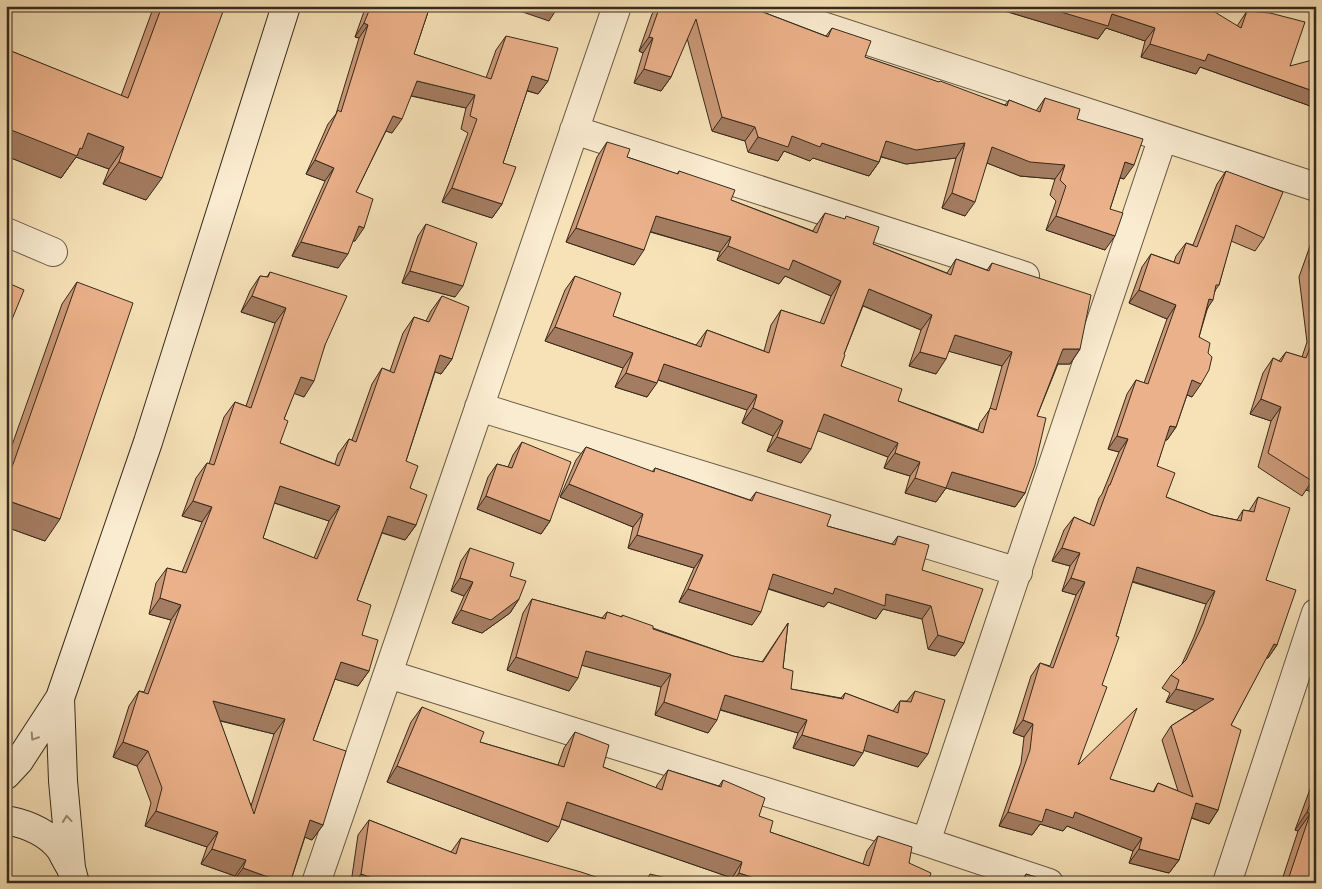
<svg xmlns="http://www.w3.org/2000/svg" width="1322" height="889" font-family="'IM FELL DW Pica',serif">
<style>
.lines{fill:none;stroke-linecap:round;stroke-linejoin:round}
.street-casing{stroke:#665844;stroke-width:30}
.secondary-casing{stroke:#362a1d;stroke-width:30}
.street{stroke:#faecd1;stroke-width:28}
.secondary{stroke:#faecd1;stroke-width:28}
.wall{fill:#ca9877;stroke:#362a1d;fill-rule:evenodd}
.shaded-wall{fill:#a47c61;stroke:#362a1d}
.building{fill:#ebb18a;stroke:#362a1d;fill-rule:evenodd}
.oneway{stroke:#988b77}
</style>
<rect width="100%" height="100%" fill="#f7e2b8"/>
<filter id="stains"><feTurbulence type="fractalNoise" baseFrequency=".004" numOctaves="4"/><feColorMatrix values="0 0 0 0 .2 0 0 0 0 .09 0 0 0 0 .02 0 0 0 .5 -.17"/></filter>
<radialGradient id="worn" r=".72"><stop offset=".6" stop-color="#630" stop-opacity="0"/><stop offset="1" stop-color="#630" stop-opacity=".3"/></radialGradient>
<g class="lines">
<g class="street-casing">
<path id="street" d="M 761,6 L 1316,187
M 574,130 L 1025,276
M 6,232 L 53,252
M 479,407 L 1018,572
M 388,674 L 926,842 L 1049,883
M 926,842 L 1163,137
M 316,883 L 617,6
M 1227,883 L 1316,613"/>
</g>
<g class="secondary-casing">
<path id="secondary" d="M 60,698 L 63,781 L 71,868 L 75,883
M 6,775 L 19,761 L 60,698 L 148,442 L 286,6
M 6,820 C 27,824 48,832 61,850 C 64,856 67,862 71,868"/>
</g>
<use href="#street" class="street"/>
<use href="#secondary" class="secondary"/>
</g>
<path class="wall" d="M 154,6 L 225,6 L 146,200 L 103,184 L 109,169 L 76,157 L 61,178 L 6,156 L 6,49 L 121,96 Z
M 366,6 L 430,6 L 414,54 L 486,78 L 496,50 L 506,36 L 548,81 L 538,94 L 527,91 L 503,163 L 502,204 L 492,218 L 442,202 L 468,133 L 461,129 L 466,108 L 411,96 L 392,133 L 386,131 L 356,192 L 355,241 L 353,241 L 338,268 L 292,256 L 325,181 L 306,174 L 328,124 L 336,114 L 359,38 L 355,37 Z
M 658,6 L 747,6 L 826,36 L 832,28 L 865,57 L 1005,105 L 1009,100 L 1036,111 L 1045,98 L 1077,119 L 1124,179 L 1120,178 L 1110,209 L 1105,250 L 1046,230 L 1056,201 L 1050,195 L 1055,179 L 1020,176 L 987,163 L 965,216 L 942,208 L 956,158 L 906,164 L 881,157 L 879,162 L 869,176 L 813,158 L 810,161 L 784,151 L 778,161 L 748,152 L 745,141 L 712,131 L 687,38 L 671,77 L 661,91 L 634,83 L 643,53 L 639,51 L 652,14 Z
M 988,6 L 1237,26 L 1247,11 L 1290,66 L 1316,108 L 1200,67 L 1196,74 L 1141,57 L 1145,41 L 1106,28 L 1098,39 Z
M 607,142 L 627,157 L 677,174 L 679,171 L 731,200 L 813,231 L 815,227 L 825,213 L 873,244 L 947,273 L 956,259 L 987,270 L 992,263 L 1080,349 L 1070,364 L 1058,364 L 1037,416 L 1025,493 L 1015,507 L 946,488 L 936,502 L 905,493 L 910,476 L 884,468 L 888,457 L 818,430 L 801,463 L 767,451 L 773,436 L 742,423 L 747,410 L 658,380 L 647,397 L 615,387 L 623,368 L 545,341 L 565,290 L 575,276 L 613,316 L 696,345 L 707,330 L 764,351 L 771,325 L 781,310 L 820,323 L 831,296 L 785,276 L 779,284 L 717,260 L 720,252 L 650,232 L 634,265 L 566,242 L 597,157 ZM 863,306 L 921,330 L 909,366 L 936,374 L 949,351 L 1002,366 L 990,409 L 980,423 L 978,430 L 898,401 L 841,366 L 844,354 Z
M 1226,171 L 1264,238 L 1255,251 L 1231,241 L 1219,285 L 1216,289 L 1207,310 L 1199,337 L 1192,397 L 1187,395 L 1176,427 L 1167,440 L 1165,440 L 1157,466 L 1166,497 L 1212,515 L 1237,520 L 1243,510 L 1249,511 L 1258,497 L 1266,580 L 1277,645 L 1268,658 L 1266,658 L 1231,725 L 1218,810 L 1209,824 L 1191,818 L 1179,860 L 1169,873 L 1129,863 L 1133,851 L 1067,826 L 1063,831 L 1040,824 L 1032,835 L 999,826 L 1021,763 L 1024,737 L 1013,733 L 1031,676 L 1040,663 L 1050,666 L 1076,595 L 1062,591 L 1070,566 L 1052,561 L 1064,530 L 1074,517 L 1090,524 L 1099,498 L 1102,494 L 1119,452 L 1108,449 L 1127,394 L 1136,380 L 1144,383 L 1167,319 L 1129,303 L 1142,267 L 1151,254 L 1174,262 L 1176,256 L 1186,243 L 1193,245 L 1217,184 ZM 1132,582 L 1206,604 L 1194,637 L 1181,666 L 1171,675 L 1162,688 L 1170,693 L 1166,702 L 1196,710 L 1171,726 L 1162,740 L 1178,791 L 1158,783 L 1153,792 L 1110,779 L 1078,765 Z
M 426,224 L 455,297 L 402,283 L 418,236 Z
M 1316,229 L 1316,493 L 1306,490 L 1302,496 L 1258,467 L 1271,421 L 1250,414 L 1263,373 L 1273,358 L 1279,361 L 1286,352 L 1302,357 L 1307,342 L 1299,277 Z
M 270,272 L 325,345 L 304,397 L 294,393 L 284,419 L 280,443 L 335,464 L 338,454 L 349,439 L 352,440 L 372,384 L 382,368 L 390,371 L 403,333 L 414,317 L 426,321 L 431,311 L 442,296 L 452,359 L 441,374 L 435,372 L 406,461 L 416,525 L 405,540 L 382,533 L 357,600 L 362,635 L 369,671 L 358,686 L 335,679 L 313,740 L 323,825 L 312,840 L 305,837 L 290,883 L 232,883 L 235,876 L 201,864 L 207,847 L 145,826 L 151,803 L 137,766 L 113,757 L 129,706 L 139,691 L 144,692 L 171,620 L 149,614 L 156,583 L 167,568 L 182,572 L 202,522 L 182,516 L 196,478 L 207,463 L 209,464 L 224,417 L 235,402 L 246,406 L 275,323 L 241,312 L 250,291 L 260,276 L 267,277 ZM 274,503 L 329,521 L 314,558 L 263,538 ZM 220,721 L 274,734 L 251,806 Z
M 77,282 L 45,541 L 6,527 L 6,462 L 62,304 Z
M 522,442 L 550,521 L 541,534 L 477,509 L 488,477 L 497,464 L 508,467 L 513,455 Z
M 586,447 L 652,472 L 655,468 L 750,500 L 756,492 L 827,526 L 892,544 L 898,536 L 922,570 L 964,643 L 955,656 L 928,649 L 922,619 L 883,609 L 876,619 L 828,602 L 824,607 L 768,589 L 752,625 L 679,602 L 694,568 L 628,548 L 633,527 L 560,497 L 576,460 Z
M 470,548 L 510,576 L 519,599 L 510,613 L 482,633 L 452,623 L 464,596 L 451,591 L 461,561 Z
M 532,599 L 602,618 L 607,612 L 733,656 L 762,662 L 788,623 L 783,668 L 791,689 L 841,698 L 845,693 L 893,711 L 900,701 L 907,701 L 915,691 L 918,767 L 864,750 L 854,766 L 793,748 L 798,733 L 720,710 L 708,733 L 655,715 L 661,687 L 582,665 L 569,691 L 507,670 L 523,613 Z
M 422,707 L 480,742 L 558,765 L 564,748 L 575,732 L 603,767 L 656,788 L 657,785 L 668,770 L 719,786 L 723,780 L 759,816 L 770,832 L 863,864 L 867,851 L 878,836 L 909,863 L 928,883 L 730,883 L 732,878 L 561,819 L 548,842 L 387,782 L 411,722 Z
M 1316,773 L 1316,883 L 1281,883 L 1298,831 L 1295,830 Z
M 369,820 L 451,852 L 461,838 L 614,883 L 351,883 L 358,835 Z
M 1026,874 L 1054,883 L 1020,883 Z"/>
<path class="shaded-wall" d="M 505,6 L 555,6 L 558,7 L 549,21 Z
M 988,6 L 1041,6 L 1112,14 L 1155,28 L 1145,41 L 1106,28 L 1098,39 Z
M 364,23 L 368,25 L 359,38 L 355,37 Z
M 649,37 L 653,38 L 643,53 L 639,51 Z
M 1150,44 L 1208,54 L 1316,92 L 1316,108 L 1200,67 L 1196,74 L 1141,57 Z
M 644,69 L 671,77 L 661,91 L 634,83 Z
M 532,76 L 548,81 L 538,94 L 523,89 Z
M 417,81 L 475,95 L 466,108 L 408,95 Z
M 393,116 L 402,119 L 392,133 L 383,130 Z
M 722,117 L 755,127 L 745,141 L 712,131 Z
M 6,128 L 88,133 L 124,147 L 109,169 L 76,157 L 61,178 L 6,156 Z
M 792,136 L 822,143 L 879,162 L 869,176 L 813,158 L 810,161 L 784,151 L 778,161 L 748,152 L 758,137 Z
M 886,141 L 965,143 L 956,158 L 906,164 L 876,155 Z
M 992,147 L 1065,165 L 1055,179 L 1020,176 L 982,161 Z
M 315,160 L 334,168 L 325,181 L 306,174 Z
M 119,162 L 162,178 L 146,200 L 103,184 Z
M 1125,162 L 1134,165 L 1124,179 L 1115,176 Z
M 452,188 L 502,204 L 492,218 L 442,202 Z
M 952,193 L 975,202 L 965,216 L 942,208 Z
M 656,216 L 731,237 L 720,252 L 645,230 Z
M 1056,216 L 1115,236 L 1105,250 L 1046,230 Z
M 359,226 L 364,228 L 355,241 L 349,240 Z
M 576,228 L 644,250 L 634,265 L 566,242 Z
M 301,242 L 348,254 L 338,268 L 292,256 Z
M 728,246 L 793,260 L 841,281 L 831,296 L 785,276 L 779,284 L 717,260 Z
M 410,271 L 463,286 L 455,297 L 402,283 Z
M 869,289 L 932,315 L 921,330 L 859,304 Z
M 1139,290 L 1176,305 L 1167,319 L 1129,303 Z
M 252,296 L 286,308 L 275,323 L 241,312 Z
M 1209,299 L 1213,300 L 1204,313 Z
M 555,327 L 633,353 L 623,368 L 545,341 Z
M 955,335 L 1012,352 L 1002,366 L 944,350 Z
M 1063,349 L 1080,349 L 1070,364 L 1053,364 Z
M 920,352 L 946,359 L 936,374 L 909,366 Z
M 440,355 L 452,359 L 441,374 L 430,370 Z
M 664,364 L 757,395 L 747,410 L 653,378 Z
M 626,373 L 657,383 L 647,397 L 615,387 Z
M 301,377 L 314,381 L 304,397 L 290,392 Z
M 1192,380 L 1201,384 L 1192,397 L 1183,393 Z
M 1261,399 L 1281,407 L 1271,421 L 1250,414 Z
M 753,408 L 783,421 L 773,436 L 742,423 Z
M 824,414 L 898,443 L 888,457 L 813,429 Z
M 1170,426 L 1176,427 L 1167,440 L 1161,439 Z
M 1117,436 L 1128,439 L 1119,452 L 1108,449 Z
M 777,437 L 811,449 L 801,463 L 767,451 Z
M 895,453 L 920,462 L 910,476 L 884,468 Z
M 952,472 L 1025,493 L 1015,507 L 946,488 L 936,502 L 905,493 L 915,478 Z
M 1314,475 L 1316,475 L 1316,493 L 1306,490 L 1312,481 Z
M 569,484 L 643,514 L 633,527 L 560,497 Z
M 280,486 L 340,506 L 329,521 L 269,501 Z
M 486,496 L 550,521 L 541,534 L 477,509 Z
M 6,500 L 60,519 L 45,541 L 6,527 Z
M 193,501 L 212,507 L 202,522 L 182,516 Z
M 388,516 L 416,525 L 405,540 L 377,531 Z
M 637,535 L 703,555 L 694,568 L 628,548 Z
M 1062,548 L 1080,553 L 1070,566 L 1052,561 Z
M 1137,567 L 1215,591 L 1206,604 L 1128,580 Z
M 773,574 L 835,588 L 886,594 L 931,606 L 922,619 L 883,609 L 876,619 L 828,602 L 824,607 L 764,587 Z
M 460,578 L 473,582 L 464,596 L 451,591 Z
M 1071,578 L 1085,582 L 1076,595 L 1062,591 Z
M 688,589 L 761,612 L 752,625 L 679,602 Z
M 160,598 L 181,605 L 171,620 L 149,614 Z
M 519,599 L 510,613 L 482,633 L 452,623 L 461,610 Z
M 938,635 L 964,643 L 955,656 L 928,649 Z
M 1274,644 L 1277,645 L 1268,658 L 1264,657 Z
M 586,651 L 671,674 L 661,687 L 577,664 Z
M 516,657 L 578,678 L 569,691 L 507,670 Z
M 341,662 L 369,671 L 358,686 L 331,678 Z
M 1176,689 L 1214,699 L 1204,713 L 1166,702 Z
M 725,695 L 807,720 L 798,733 L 715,708 Z
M 213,701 L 285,719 L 274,734 L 202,716 Z
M 664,702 L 717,720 L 708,733 L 655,715 Z
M 1023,720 L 1033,724 L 1024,737 L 1013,733 Z
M 802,735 L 863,753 L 854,766 L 793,748 Z
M 868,735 L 928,754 L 918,767 L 859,749 Z
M 123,742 L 148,751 L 137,766 L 113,757 Z
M 397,766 L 559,827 L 548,842 L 387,782 Z
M 567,802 L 742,862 L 732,878 L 556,817 Z
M 1196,803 L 1218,810 L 1209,824 L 1187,816 Z
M 1046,809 L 1075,812 L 1142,838 L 1133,851 L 1067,826 L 1063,831 L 1040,824 L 1032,835 L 999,826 L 1008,812 Z
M 156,811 L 218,832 L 207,847 L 145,826 Z
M 1307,812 L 1310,814 L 1298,831 L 1295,830 Z
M 310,820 L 323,825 L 312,840 L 299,835 Z
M 212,849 L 246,860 L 235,876 L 201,864 Z
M 1139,849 L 1179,860 L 1169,873 L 1129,863 Z
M 243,868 L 285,883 L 232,883 Z
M 739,873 L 770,883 L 732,883 Z
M 361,874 L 386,883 L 355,883 Z
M 424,877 L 445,883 L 420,883 Z"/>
<path class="building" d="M 162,6 L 225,6 L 162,178 L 119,162 L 124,147 L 88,133 L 82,149 L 80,148 L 77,156 L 6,128 L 6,49 L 128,98 Z
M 371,6 L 430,6 L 414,54 L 491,79 L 506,36 L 558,48 L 548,81 L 532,76 L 503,163 L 516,167 L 502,204 L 452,188 L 477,119 L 470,116 L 475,95 L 417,81 L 402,119 L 393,116 L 356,192 L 373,199 L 364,228 L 359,226 L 348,254 L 301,242 L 334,168 L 315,160 L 338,110 L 341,112 L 368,25 L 364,23 Z
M 660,6 L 747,6 L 828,37 L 832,28 L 871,41 L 865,57 L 939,82 L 940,81 L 1007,106 L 1009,100 L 1040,112 L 1045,98 L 1080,109 L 1077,119 L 1143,139 L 1134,165 L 1125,162 L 1110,209 L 1123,213 L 1115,236 L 1056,216 L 1066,186 L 1060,180 L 1065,165 L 1030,162 L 992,147 L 975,202 L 952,193 L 965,143 L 916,150 L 886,141 L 879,162 L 822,143 L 820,147 L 792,136 L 788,147 L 758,137 L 755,127 L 722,117 L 696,19 L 671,77 L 644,69 L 653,38 L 649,37 Z
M 1041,6 L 1170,6 L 1172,7 L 1176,6 L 1205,6 L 1241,28 L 1247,11 L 1270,13 L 1305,22 L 1290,66 L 1316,59 L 1316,92 L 1208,54 L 1205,61 L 1150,44 L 1155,28 L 1112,14 L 1108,26 Z
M 607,142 L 630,149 L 627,157 L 678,174 L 679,171 L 735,190 L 731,200 L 817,233 L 825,213 L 845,219 L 846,216 L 879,227 L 873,244 L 951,275 L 956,259 L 989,271 L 992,263 L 1091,295 L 1080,349 L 1063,349 L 1037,416 L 1046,418 L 1035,465 L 1025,493 L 952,472 L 946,488 L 915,478 L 920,462 L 895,453 L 898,443 L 824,414 L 811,449 L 777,437 L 783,421 L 753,408 L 757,395 L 664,364 L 657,383 L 626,373 L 633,353 L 555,327 L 575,276 L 621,293 L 613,316 L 701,347 L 707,330 L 769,353 L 781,310 L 824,324 L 841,281 L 793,260 L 789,270 L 728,246 L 731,237 L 656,216 L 644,250 L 576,228 ZM 869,289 L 932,315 L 920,352 L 946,359 L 955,335 L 1012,352 L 996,410 L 990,408 L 983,433 L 898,401 L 902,389 L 841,366 L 845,355 L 844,354 Z
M 1226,171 L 1283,192 L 1264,238 L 1236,225 L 1219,285 L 1216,285 L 1213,300 L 1209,299 L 1199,337 L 1210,343 L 1208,353 L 1212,357 L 1209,370 L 1201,384 L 1192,380 L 1176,427 L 1170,426 L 1157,466 L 1175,473 L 1166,497 L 1212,515 L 1241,521 L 1243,510 L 1254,512 L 1258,497 L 1290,508 L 1266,580 L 1296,590 L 1277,645 L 1274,644 L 1231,725 L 1241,730 L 1218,810 L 1196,803 L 1179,860 L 1139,849 L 1142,838 L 1075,812 L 1073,818 L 1046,809 L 1042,822 L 1008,812 L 1030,750 L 1033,724 L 1023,720 L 1040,663 L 1053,668 L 1085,582 L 1071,578 L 1080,553 L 1062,548 L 1074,517 L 1094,526 L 1109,485 L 1110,485 L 1128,439 L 1117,436 L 1136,380 L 1148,384 L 1176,305 L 1139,290 L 1151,254 L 1179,264 L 1186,243 L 1197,247 ZM 1137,567 L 1215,591 L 1203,624 L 1186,660 L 1171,675 L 1179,680 L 1176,689 L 1214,699 L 1171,726 L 1193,797 L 1158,783 L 1154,792 L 1110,779 L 1137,708 L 1078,765 L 1107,687 L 1102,685 L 1119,637 L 1116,636 Z
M 426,224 L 477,243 L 463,286 L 410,271 Z
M 1316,244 L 1316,313 L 1309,262 Z
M 270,272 L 347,296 L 325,345 L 314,381 L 301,377 L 284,419 L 288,421 L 280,443 L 339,466 L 349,439 L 356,442 L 382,368 L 394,373 L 414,317 L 429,322 L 442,296 L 469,307 L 452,359 L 440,355 L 406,461 L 418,466 L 410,488 L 427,495 L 416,525 L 388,516 L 357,600 L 371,605 L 362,635 L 378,640 L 369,671 L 341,662 L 313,740 L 346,751 L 323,825 L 310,820 L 290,883 L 285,883 L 243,868 L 246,860 L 212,849 L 218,832 L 156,811 L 162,788 L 148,751 L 123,742 L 139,691 L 148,694 L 181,605 L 160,598 L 167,568 L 186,573 L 212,507 L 193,501 L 207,463 L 214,465 L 235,402 L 251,408 L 286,308 L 252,296 L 260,276 L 268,277 ZM 280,486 L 340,506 L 317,559 L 263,538 ZM 213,701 L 285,719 L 254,814 Z
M 6,282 L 24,290 L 6,334 Z
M 77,282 L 133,303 L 60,519 L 6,500 L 6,465 L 12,467 Z
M 1316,333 L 1316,475 L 1314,475 L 1312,481 L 1268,453 L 1281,407 L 1261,399 L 1273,358 L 1281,362 L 1286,352 L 1306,358 Z
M 522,442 L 571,462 L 550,521 L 486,496 L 497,464 L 512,468 Z
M 586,447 L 654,472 L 655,468 L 752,501 L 756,492 L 831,515 L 827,526 L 895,545 L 898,536 L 929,545 L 922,570 L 983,589 L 964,643 L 938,635 L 931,606 L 886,594 L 885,606 L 835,588 L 833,594 L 773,574 L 761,612 L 688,589 L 703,555 L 637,535 L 643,514 L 569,484 Z
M 470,548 L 514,563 L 510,576 L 526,581 L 519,599 L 491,620 L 461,610 L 473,582 L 460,578 Z
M 532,599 L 605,619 L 607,612 L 622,617 L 622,615 L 653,626 L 653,629 L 733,656 L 763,662 L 788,623 L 783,668 L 793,671 L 791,689 L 843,699 L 845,693 L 898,713 L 900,701 L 911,702 L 915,691 L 945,700 L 928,754 L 868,735 L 863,753 L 802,735 L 807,720 L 725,695 L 717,720 L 664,702 L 671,674 L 586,651 L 578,678 L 516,657 Z
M 422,707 L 484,732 L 480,742 L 564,767 L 575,732 L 609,745 L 603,767 L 662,790 L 668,770 L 721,787 L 723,780 L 765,798 L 759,816 L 773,821 L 770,832 L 869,866 L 878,836 L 912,847 L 909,863 L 931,873 L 928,883 L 770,883 L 739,873 L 742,862 L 567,802 L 559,827 L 397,766 Z
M 1316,789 L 1316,883 L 1287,883 L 1310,814 L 1307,812 Z
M 369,820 L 456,854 L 461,838 L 581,872 L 614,883 L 445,883 L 424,877 L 420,883 L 386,883 L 361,874 Z
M 650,874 L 674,880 L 673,883 L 645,883 Z
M 1026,874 L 1054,883 L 1023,883 Z"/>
<defs><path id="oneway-chevron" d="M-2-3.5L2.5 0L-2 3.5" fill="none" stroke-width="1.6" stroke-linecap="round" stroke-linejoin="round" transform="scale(1.25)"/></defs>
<g class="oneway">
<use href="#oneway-chevron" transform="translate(34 737) rotate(123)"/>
<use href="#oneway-chevron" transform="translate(67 819) rotate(-95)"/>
</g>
<rect width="1322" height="889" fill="none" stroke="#f7e2b8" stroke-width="25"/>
<rect x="8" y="8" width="1307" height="874" fill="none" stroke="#362a1d" stroke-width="2.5"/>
<rect x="12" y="12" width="1297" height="864" fill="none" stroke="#362a1d"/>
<rect width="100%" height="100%" filter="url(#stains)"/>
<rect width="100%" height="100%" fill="url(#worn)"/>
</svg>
